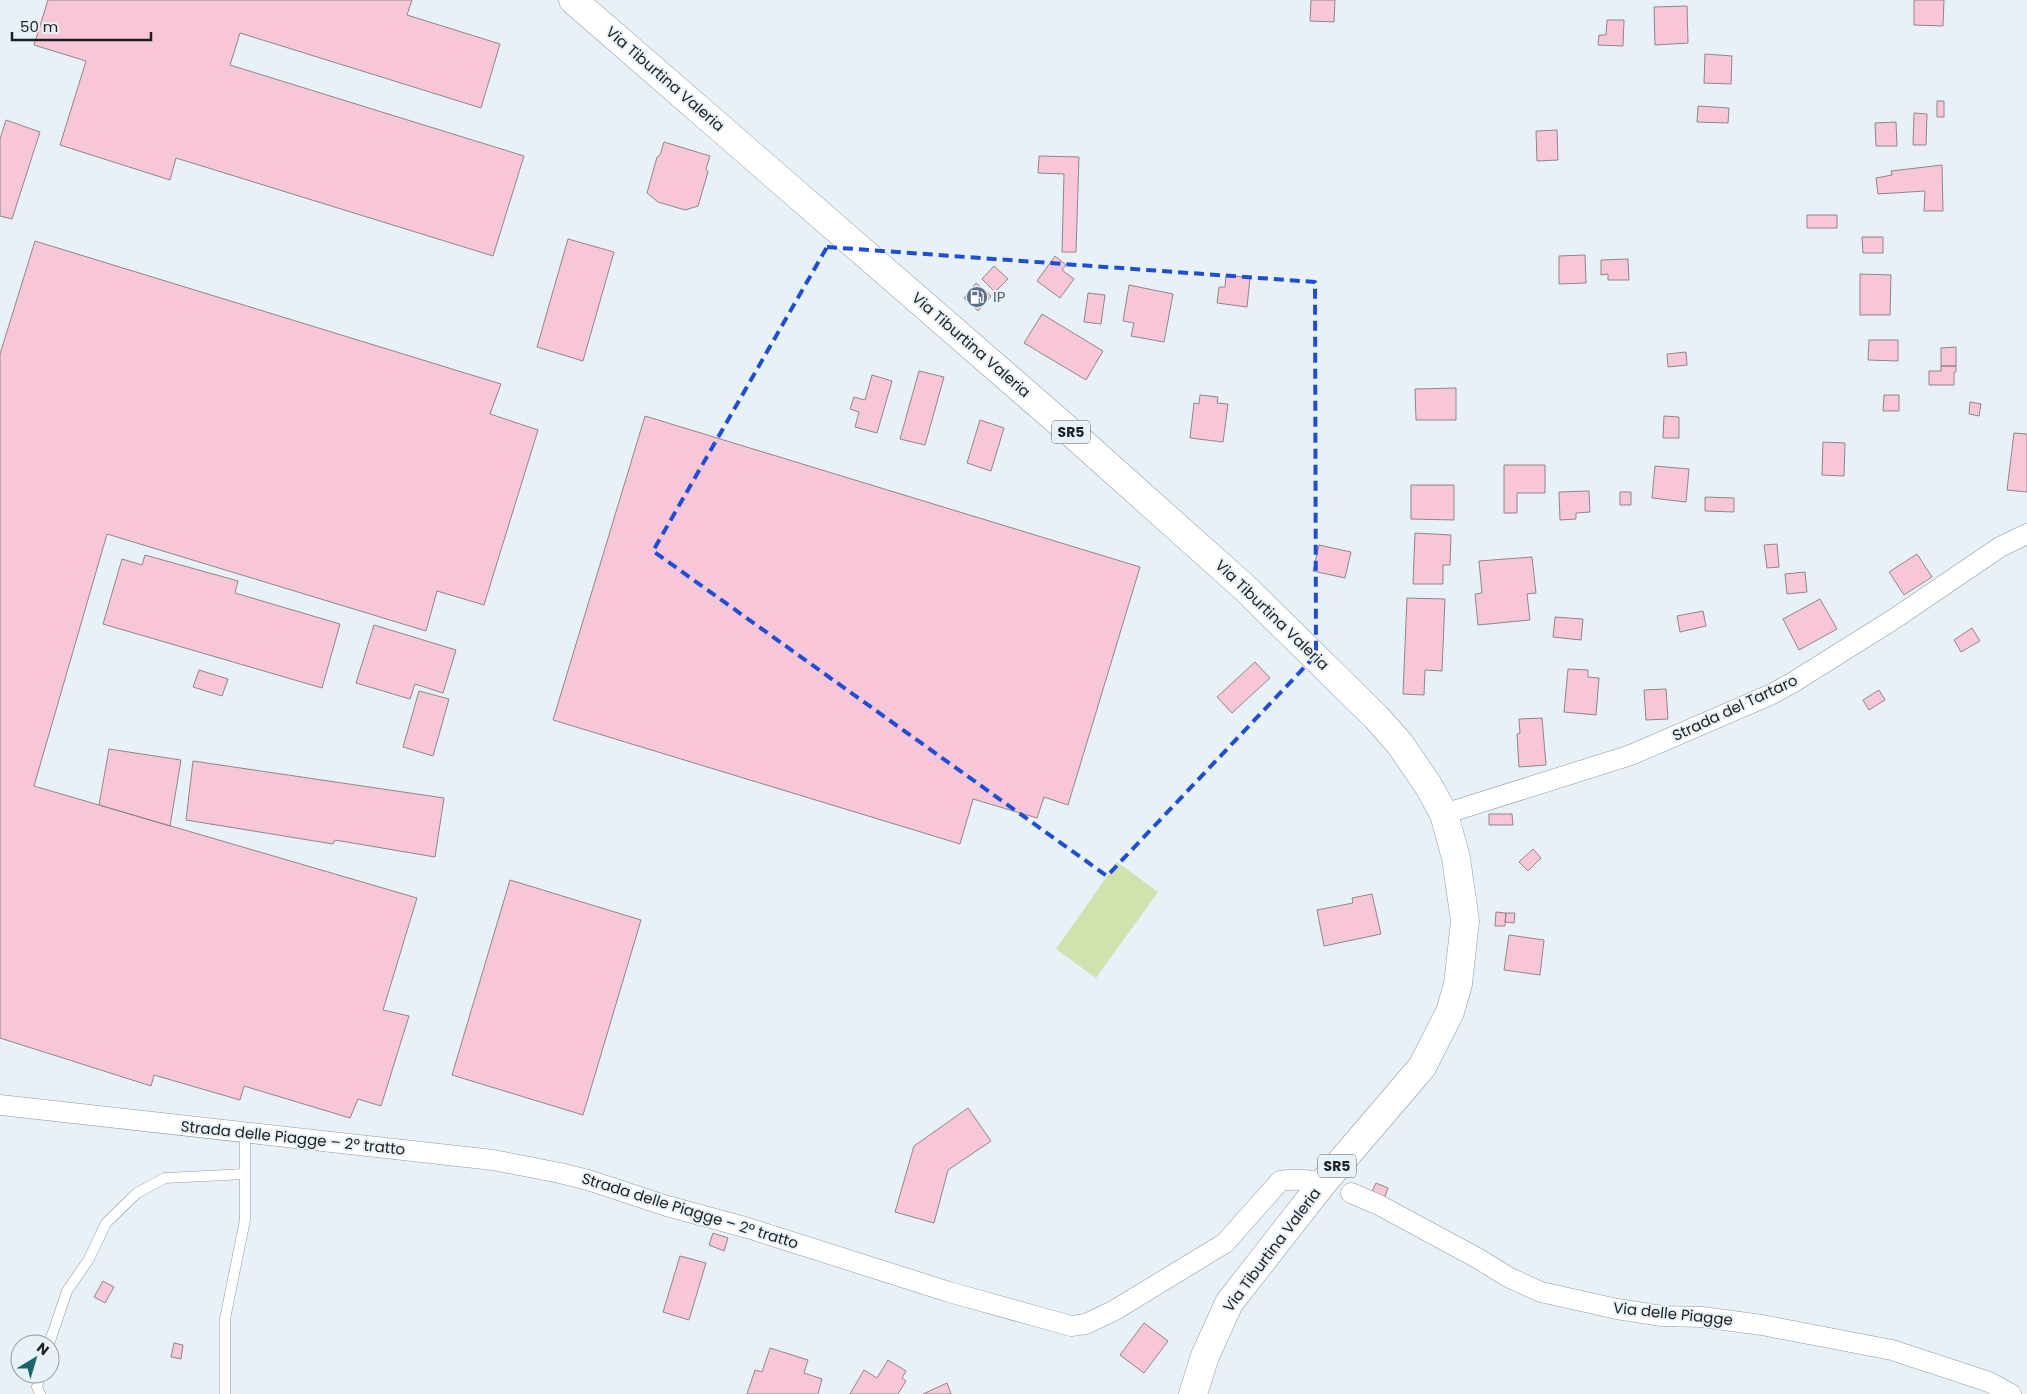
<svg xmlns="http://www.w3.org/2000/svg" width="2027" height="1394" font-family="Poppins,sans-serif">
<style>
.green{fill:#d1e2af}
.building{fill:#f7c7d7;stroke:#908689}
.lines{fill:none;stroke-linecap:round;stroke-linejoin:round}
.service-casing{stroke:#91999f;stroke-width:11}
.minor-casing{stroke:#91999f;stroke-width:21}
.primary-casing{stroke:#91999f;stroke-width:29}
.service{stroke:#fff;stroke-width:10}
.minor{stroke:#fff;stroke-width:20}
.primary{stroke:#fff;stroke-width:28}
.marked{fill:none;stroke:#1d4ed8;stroke-width:4;stroke-dasharray:10 6;stroke-linejoin:round}
.labels{text-anchor:middle;stroke-width:4;stroke-linejoin:round;paint-order:stroke}
.shield{fill:#e8f1f7;stroke:#5a5f62;stroke-width:1}
.shield-label{font-size:14px;font-weight:bold;fill:#1d2022}
.street-label{font-size:15px;fill:#1d2022;stroke:#e8f1f7}
.service-label{font-size:15px;fill:#4e5e75;stroke:#e8f1f7;text-anchor:start}
</style>
<rect width="100%" height="100%" fill="#e8f1f7"/>
<path class="green" d="M 1117,862 L 1158,892 L 1096,978 L 1056,949 Z"/>
<path class="building" d="M 48,0 L 412,0 L 407,15 L 500,44 L 481,108 L 240,33 L 230,65 L 524,156 L 493,256 L 176,158 L 170,180 L 60,145 L 86,61 L 34,45 Z
M 1311,0 L 1335,0 L 1334,22 L 1310,21 Z
M 1914,0 L 1944,0 L 1943,26 L 1914,25 Z
M 1687,6 L 1688,43 L 1655,45 L 1654,7 Z
M 1607,20 L 1624,20 L 1623,46 L 1598,45 L 1599,35 L 1606,35 Z
M 1705,54 L 1732,56 L 1731,84 L 1704,83 Z
M 1937,101 L 1944,101 L 1944,117 L 1937,117 Z
M 1698,106 L 1729,108 L 1728,123 L 1697,122 Z
M 1914,113 L 1927,114 L 1926,145 L 1913,145 Z
M 6,120 L 40,132 L 12,219 L 0,216 L 0,139 Z
M 1896,122 L 1897,146 L 1876,146 L 1875,123 Z
M 1557,130 L 1558,160 L 1537,161 L 1536,131 Z
M 664,142 L 710,156 L 706,169 L 708,172 L 698,206 L 685,210 L 658,202 L 647,193 L 657,157 L 660,155 Z
M 1039,156 L 1079,157 L 1076,252 L 1062,252 L 1064,174 L 1038,173 Z
M 1942,165 L 1943,211 L 1924,211 L 1925,191 L 1878,194 L 1876,178 L 1892,175 L 1891,171 Z
M 1807,215 L 1837,215 L 1837,228 L 1807,228 Z
M 1862,237 L 1883,237 L 1883,253 L 1863,253 Z
M 568,239 L 614,252 L 583,361 L 537,347 Z
M 35,241 L 501,384 L 490,414 L 538,430 L 484,605 L 437,591 L 426,631 L 107,534 L 34,786 L 417,898 L 383,1010 L 409,1016 L 381,1106 L 358,1099 L 350,1118 L 244,1086 L 240,1100 L 154,1075 L 151,1086 L 0,1038 L 0,354 Z
M 1585,255 L 1586,283 L 1559,284 L 1559,256 Z
M 1055,256 L 1066,265 L 1062,270 L 1074,279 L 1060,298 L 1037,281 Z
M 1628,259 L 1629,280 L 1608,280 L 1608,274 L 1601,275 L 1601,260 Z
M 994,266 L 1008,279 L 995,292 L 982,279 Z
M 1860,274 L 1891,275 L 1890,315 L 1860,315 Z
M 1226,275 L 1250,278 L 1247,307 L 1217,303 L 1219,287 L 1225,287 Z
M 976,283 L 991,296 L 978,311 L 964,298 Z
M 1129,285 L 1173,294 L 1164,342 L 1131,336 L 1134,323 L 1123,321 Z
M 1088,293 L 1105,295 L 1101,324 L 1084,322 Z
M 1042,314 L 1103,351 L 1086,380 L 1024,343 Z
M 1869,340 L 1898,340 L 1898,361 L 1868,360 Z
M 1956,347 L 1956,366 L 1941,366 L 1941,348 Z
M 1686,352 L 1687,365 L 1668,367 L 1667,354 Z
M 1941,366 L 1956,366 L 1956,372 L 1954,372 L 1954,385 L 1929,385 L 1929,371 L 1941,371 Z
M 919,371 L 944,377 L 925,445 L 900,439 Z
M 872,375 L 892,381 L 877,433 L 855,427 L 859,412 L 850,409 L 854,397 L 865,400 Z
M 1456,388 L 1456,420 L 1416,420 L 1415,389 Z
M 1200,395 L 1218,397 L 1217,403 L 1228,404 L 1223,442 L 1190,438 L 1194,403 L 1199,404 Z
M 1884,395 L 1899,395 L 1899,411 L 1883,411 Z
M 1970,402 L 1981,404 L 1979,416 L 1969,414 Z
M 645,416 L 1140,567 L 1068,805 L 1044,797 L 1037,818 L 973,799 L 960,844 L 553,720 Z
M 1664,416 L 1679,417 L 1679,438 L 1663,438 Z
M 980,420 L 1004,428 L 991,471 L 967,463 Z
M 2014,433 L 2027,434 L 2027,492 L 2007,490 Z
M 1823,442 L 1845,443 L 1844,476 L 1822,475 Z
M 1504,465 L 1545,465 L 1545,493 L 1517,493 L 1517,513 L 1504,513 Z
M 1655,466 L 1689,469 L 1686,502 L 1652,498 Z
M 1411,485 L 1454,485 L 1454,520 L 1411,519 Z
M 1589,491 L 1590,512 L 1576,513 L 1576,519 L 1560,520 L 1559,492 Z
M 1620,492 L 1631,492 L 1631,505 L 1620,505 Z
M 1705,497 L 1734,498 L 1734,512 L 1705,511 Z
M 1415,533 L 1451,535 L 1450,565 L 1443,565 L 1443,584 L 1413,584 Z
M 1777,544 L 1779,567 L 1767,568 L 1764,545 Z
M 1319,545 L 1351,552 L 1345,578 L 1313,571 Z
M 1917,554 L 1932,577 L 1904,595 L 1889,572 Z
M 145,555 L 238,581 L 235,593 L 340,624 L 322,688 L 103,624 L 122,559 L 142,565 Z
M 1532,557 L 1536,593 L 1527,594 L 1530,620 L 1478,625 L 1475,594 L 1482,593 L 1479,561 Z
M 1805,572 L 1807,592 L 1787,594 L 1785,574 Z
M 1407,598 L 1445,599 L 1442,671 L 1425,670 L 1424,695 L 1403,694 Z
M 1820,599 L 1837,629 L 1799,650 L 1783,619 Z
M 1703,611 L 1706,626 L 1680,632 L 1677,616 Z
M 1555,617 L 1583,619 L 1581,640 L 1553,637 Z
M 374,625 L 456,650 L 443,693 L 415,684 L 410,699 L 356,683 Z
M 1972,628 L 1980,641 L 1961,652 L 1954,640 Z
M 1255,662 L 1270,678 L 1232,713 L 1217,697 Z
M 1568,669 L 1588,670 L 1588,677 L 1599,678 L 1596,715 L 1564,712 Z
M 199,670 L 228,679 L 222,696 L 193,687 Z
M 1666,689 L 1668,719 L 1646,720 L 1644,690 Z
M 1879,690 L 1885,700 L 1869,710 L 1863,700 Z
M 419,691 L 449,699 L 433,756 L 403,747 Z
M 1542,718 L 1546,765 L 1519,767 L 1517,734 L 1520,733 L 1519,719 Z
M 109,749 L 181,760 L 170,826 L 99,805 Z
M 193,761 L 444,798 L 435,857 L 335,840 L 333,844 L 186,820 Z
M 1489,814 L 1512,814 L 1513,825 L 1489,825 Z
M 1533,849 L 1541,858 L 1528,871 L 1519,862 Z
M 510,880 L 641,920 L 583,1115 L 452,1075 Z
M 1372,894 L 1381,934 L 1324,946 L 1317,910 L 1353,903 L 1352,898 Z
M 1496,912 L 1506,913 L 1505,926 L 1495,926 Z
M 1506,913 L 1515,913 L 1514,923 L 1505,922 Z
M 1509,935 L 1544,940 L 1540,975 L 1504,970 Z
M 968,1108 L 991,1141 L 948,1170 L 934,1223 L 895,1212 L 914,1146 Z
M 1376,1183 L 1388,1188 L 1384,1199 L 1371,1194 Z
M 713,1233 L 728,1238 L 724,1251 L 709,1245 Z
M 680,1256 L 706,1263 L 689,1320 L 663,1312 Z
M 103,1281 L 114,1287 L 105,1303 L 94,1297 Z
M 1144,1323 L 1168,1341 L 1144,1373 L 1120,1355 Z
M 174,1343 L 183,1345 L 181,1359 L 171,1357 Z
M 770,1348 L 808,1360 L 804,1373 L 822,1379 L 818,1394 L 747,1394 L 755,1370 L 762,1372 Z
M 888,1360 L 906,1371 L 902,1378 L 906,1381 L 898,1394 L 850,1394 L 864,1370 L 877,1378 Z
M 947,1383 L 951,1394 L 923,1394 Z"/>
<g class="lines">
<g class="service-casing">
<path id="service" d="M 49,1344 L 67,1291 L 89,1259 L 106,1223 L 137,1193 L 165,1178 L 245,1174
M 40,1394 L 37,1387 L 40,1374
M 225,1394 L 225,1319 L 245,1220 L 245,1133"/>
</g>
<g class="minor-casing">
<path id="minor" d="M 1444,814 L 1631,755 L 1772,694 L 1792,683 L 1894,619 L 2000,547 L 2027,534
M 0,1105 L 493,1160 L 560,1173 L 588,1180 L 667,1206 L 748,1228 L 949,1292 L 1071,1326 L 1086,1324 L 1115,1310 L 1225,1243 L 1280,1181 C 1294,1179 1309,1179 1322,1184
M 1351,1193 L 1379,1205 L 1479,1259 L 1508,1277 L 1541,1292 L 1617,1309 L 1662,1316 L 1702,1317 L 1762,1325 L 1892,1350 L 1989,1382 L 2011,1394"/>
</g>
<g class="primary-casing">
<path id="primary" d="M 573,0 L 1075,436 L 1245,588 L 1376,717 L 1400,744 L 1428,785 L 1444,814 L 1456,858 L 1465,921 L 1458,984 L 1450,1012 L 1422,1067 L 1322,1184 L 1229,1303 L 1205,1356 L 1193,1394"/>
</g>
<use href="#service" class="service"/>
<use href="#minor" class="minor"/>
<use href="#primary" class="primary"/>
</g>
<path class="marked" d="M 827,247 L 1315,282 L 1316,655 L 1107,876 L 653,551 Z"/>
<defs>
<g id="fuel-disc" transform="scale(1.125)"><circle r="9.5" fill="#5c6f8a" stroke="#e8f1f7"/><path d="M-5.5-6h7V0h2V4h1.3V-2.5L3-4.5l.8-.8L6-3V5H2.5V1h-1V6h-7ZM-4.2-4.7v3.2H.2V-4.7Z" fill="#fff"/></g>
</defs>
<g fill-rule="evenodd">
<use href="#fuel-disc" x="977" y="297"/>
</g>
<g class="labels">
<g class="shield">
<rect x="1052" y="420.5" width="38" height="23" rx="4"/>
<rect x="1318" y="1154.5" width="38" height="23" rx="4"/>
</g>
<g class="shield-label">
<text x="1071" y="437">SR5</text>
<text x="1337" y="1171">SR5</text>
</g>
<g class="street-label">
<text transform="translate(665 79) rotate(41)" y="5">Via Tiburtina Valeria</text>
<text transform="translate(971 345) rotate(41)" y="5">Via Tiburtina Valeria</text>
<text transform="translate(1272 615) rotate(44)" y="5">Via Tiburtina Valeria</text>
<text transform="translate(1735 708) rotate(-25)" y="5">Strada del Tartaro</text>
<text transform="translate(293 1138) rotate(6)" y="5">Strada delle Piagge – 2º tratto</text>
<text transform="translate(690 1211) rotate(17)" y="5">Strada delle Piagge – 2º tratto</text>
<text transform="translate(1272 1250) rotate(-53)" y="5">Via Tiburtina Valeria</text>
<text transform="translate(1673 1314) rotate(6)" y="5">Via delle Piagge</text>
</g>
<g class="service-label">
<text x="993" y="302">IP</text>
</g>
</g>
<g transform="translate(35 1359) rotate(38)"><circle r="24" fill="#e8f1f7" stroke="#979da2"/>
<path d="M0-4L9 19L0 12L-9 19Z" fill="#19676c"/>
<text y="-8" font-size="14" font-weight="bold" text-anchor="middle" fill="#1d2022">N</text>
</g>
<path d="M12 32v8h139v-8" fill="none" stroke="#1d2022" stroke-width="2.5"/>
<text x="20" y="32" font-size="15" fill="#1d2022" stroke="#e8f1f7" stroke-width="4" paint-order="stroke">50 m</text>
</svg>
